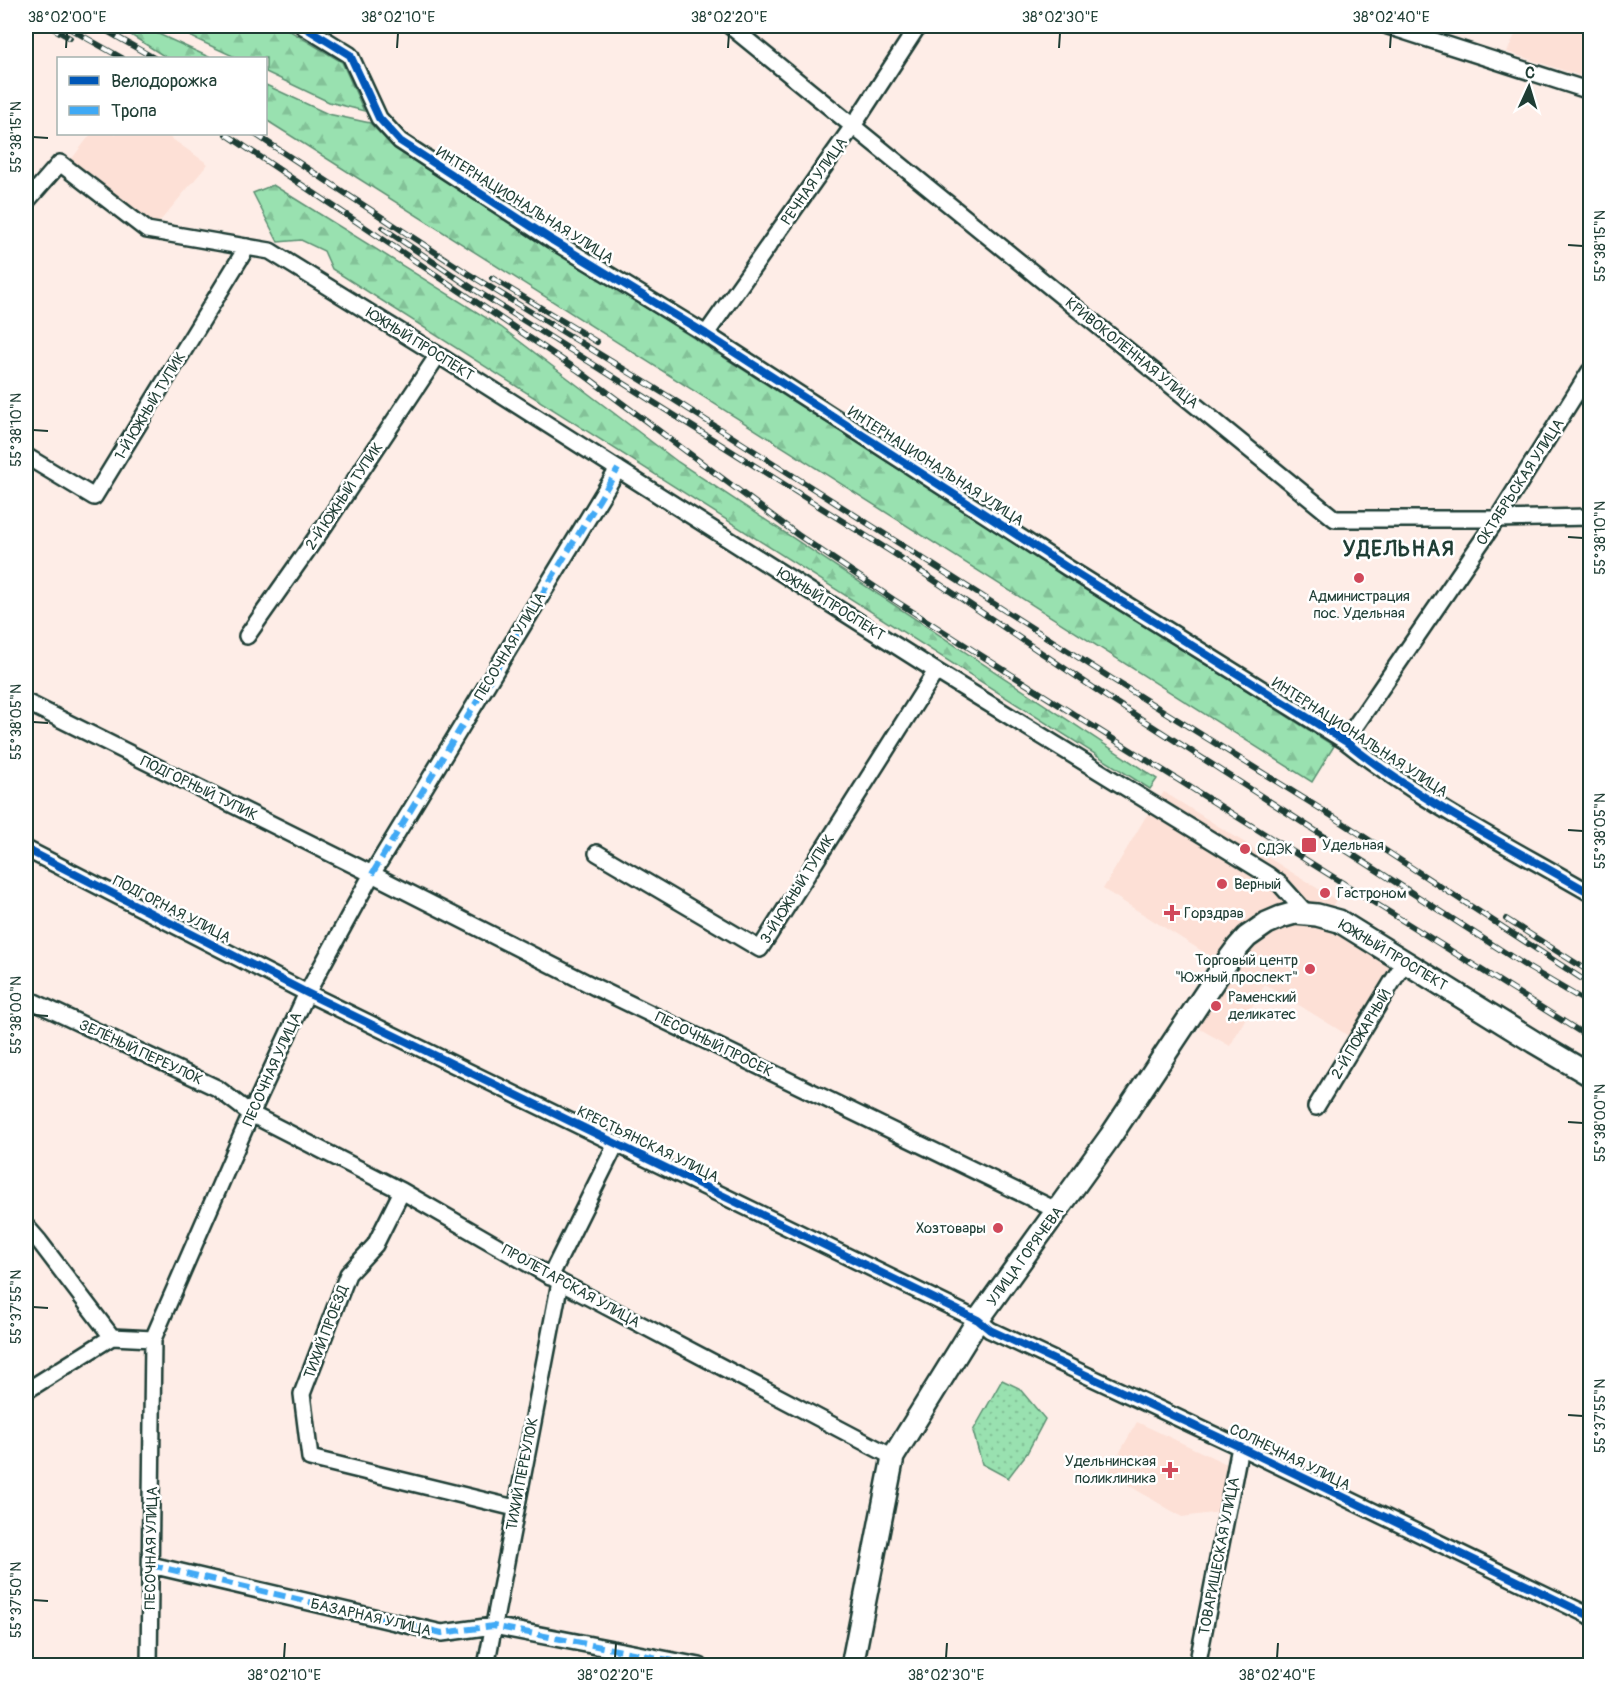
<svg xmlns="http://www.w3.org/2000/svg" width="1616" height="1691" font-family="Pangolin,sans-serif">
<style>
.built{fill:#fde0d6}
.forest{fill:url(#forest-firs);stroke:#5c8f72;stroke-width:1.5}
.park{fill:url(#park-dots);stroke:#5c8f72;stroke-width:1.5}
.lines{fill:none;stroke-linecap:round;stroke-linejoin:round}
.street-casing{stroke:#1f3d34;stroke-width:20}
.secondary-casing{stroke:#1f3d34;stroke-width:26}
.street{stroke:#fff;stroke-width:15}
.secondary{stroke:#fff;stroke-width:21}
.rail-casing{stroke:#1f3d34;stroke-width:6}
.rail{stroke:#fff;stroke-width:4;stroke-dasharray:11;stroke-linecap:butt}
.quiet{stroke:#3fa9f5;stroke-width:6;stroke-dasharray:12 6;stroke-linecap:butt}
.cycleway-casing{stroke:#fff;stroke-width:11}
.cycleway{stroke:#0057b8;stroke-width:8}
.ticks{fill:none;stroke:#1f3d34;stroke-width:2}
.poi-dot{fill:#d1495b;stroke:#fff;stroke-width:2}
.labels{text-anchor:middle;stroke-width:5;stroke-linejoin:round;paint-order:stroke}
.street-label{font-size:15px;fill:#1f3d34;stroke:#fff}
.poi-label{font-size:15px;fill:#1f3d34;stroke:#fff;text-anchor:start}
.district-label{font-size:21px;font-weight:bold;letter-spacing:1.5px;fill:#1f3d34;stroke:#fff}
.neatline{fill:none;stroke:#1f3d34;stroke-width:2}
.ticks-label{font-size:15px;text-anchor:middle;fill:#1f3d34}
</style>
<defs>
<pattern id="forest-firs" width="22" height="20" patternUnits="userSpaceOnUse" patternTransform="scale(1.5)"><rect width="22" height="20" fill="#99e1b0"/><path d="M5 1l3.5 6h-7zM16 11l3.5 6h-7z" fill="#83c298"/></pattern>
<pattern id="park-dots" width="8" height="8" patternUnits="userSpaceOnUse" patternTransform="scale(1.5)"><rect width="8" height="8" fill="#99e1b0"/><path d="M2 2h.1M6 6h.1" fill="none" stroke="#83c298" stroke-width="1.8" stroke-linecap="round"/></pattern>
</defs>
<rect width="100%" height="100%" fill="#feede7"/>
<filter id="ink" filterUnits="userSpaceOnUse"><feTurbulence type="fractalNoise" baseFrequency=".0167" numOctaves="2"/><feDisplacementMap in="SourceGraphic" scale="12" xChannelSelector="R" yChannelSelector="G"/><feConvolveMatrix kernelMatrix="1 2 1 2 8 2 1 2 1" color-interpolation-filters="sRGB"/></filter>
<g filter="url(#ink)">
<path class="built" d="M 1519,26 L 1590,26 L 1590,79 L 1507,52 Z
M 91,134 L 165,134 L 208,164 L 156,226 L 70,161 Z
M 1164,792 L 1336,900 L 1327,914 L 1325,930 L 1339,931 L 1356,941 L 1392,970 L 1352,1038 L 1265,984 L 1230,1046 L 1200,1029 L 1213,958 L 1103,889 L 1145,818 Z
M 1137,1422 L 1231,1466 L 1220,1512 L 1182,1517 L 1108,1473 Z"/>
<path class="forest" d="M 122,26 L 141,26 L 211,58 L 167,58 L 120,28 Z
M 168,26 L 282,26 L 342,62 L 364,111 L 329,102 L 266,72 L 266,58 L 237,58 Z
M 266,85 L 328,114 L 370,123 L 392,146 L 1334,746 L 1312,782 L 266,120 Z
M 273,185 L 501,327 L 678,462 L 1157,779 L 1150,789 L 332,269 L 324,251 L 301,240 L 278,242 L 253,193 Z"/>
<path class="park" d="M 1002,1380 L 1019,1388 L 1045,1419 L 1027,1453 L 1008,1478 L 982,1464 L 973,1431 Z"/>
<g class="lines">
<g class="street-casing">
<path id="street" d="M 303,26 L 350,55 L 379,118 L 400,141 L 552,240 L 706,334 L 1068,568 L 1345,741 C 1420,801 1507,845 1590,893
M 730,26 L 1335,519 L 1497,519 L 1590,517
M 1388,26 L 1590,91
M 26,202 L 60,163 L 147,230 L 270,251 L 438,355 L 936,671 L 1268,875 L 1280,884 L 1306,913
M 706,334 L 853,126 L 918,26
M 26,456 L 94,497 L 247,247
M 247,636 L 325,525 L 438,355
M 26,702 L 372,874 L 595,987 L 1058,1211
M 1345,741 L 1497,519 L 1590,371
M 26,849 L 307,993 L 978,1320 L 990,1330 L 1240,1447 L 1590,1616
M 597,853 L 760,949 L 936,671
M 26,998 L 217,1088 L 251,1114 L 402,1191 L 560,1282 L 893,1457
M 1316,1107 L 1405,961
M 402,1191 L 375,1245 L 348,1274 L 302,1394 L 310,1458 L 515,1508
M 26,1226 L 39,1241 L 112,1337 L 153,1339
M 550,1277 L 616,1144
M 26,1391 L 112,1337
M 151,1565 L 442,1633 L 493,1626 L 700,1666
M 149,1666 L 153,1339 L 251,1114 L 307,993 L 372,874 L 618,469
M 486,1666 L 560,1282
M 1197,1666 L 1240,1447"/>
</g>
<g class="secondary-casing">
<path id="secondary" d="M 852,1666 L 893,1457 L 978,1320 L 1110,1137 L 1221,970 L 1238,947 L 1247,937 L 1267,923 L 1281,917 L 1295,913 L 1317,915 L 1339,921 L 1534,1042 L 1590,1075"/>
</g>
<use href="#street" class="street"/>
<use href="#secondary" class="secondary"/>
<g class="rail-casing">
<path id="rail" d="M 49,26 L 70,38
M 65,26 L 122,58
M 98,26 L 154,58
M 226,134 L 579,371 L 798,535 L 894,600 L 1086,722 L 1590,1038
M 255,134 L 467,273 L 671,398 L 1120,684 L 1340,821 L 1590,984
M 383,228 L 472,288 L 898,556 L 1107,697 L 1529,968 L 1590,1004
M 492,278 L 597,342
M 1506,919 L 1590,972"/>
</g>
<use href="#rail" class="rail"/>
<path class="quiet" d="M 372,874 L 618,469
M 151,1565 L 442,1633 L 493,1626 L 700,1666"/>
<g class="cycleway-casing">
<path id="cycleway" d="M 303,26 L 350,55 L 379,118 L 400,141 L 552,240 L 706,334 L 1068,568 L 1345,741 C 1420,801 1507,845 1590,893
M 26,849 L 307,993 L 978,1320 L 990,1330 L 1240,1447 L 1590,1616"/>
</g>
<use href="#cycleway" class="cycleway"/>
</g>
</g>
<path class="ticks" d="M 66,48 L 67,33M 397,48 L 398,33M 728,48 L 729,33M 1059,48 L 1060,33M 1390,48 L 1391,33M 33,137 L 48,138M 1568,245 L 1583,246M 33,430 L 48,431M 1568,537 L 1583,538M 33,722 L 48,723M 1568,830 L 1583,831M 33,1015 L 48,1016M 1568,1122 L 1583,1123M 33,1307 L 48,1308M 1568,1415 L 1583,1416M 33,1600 L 48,1601M 284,1658 L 285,1643M 615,1658 L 616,1643M 946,1658 L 947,1643M 1277,1658 L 1278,1643"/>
<g class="poi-dot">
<circle cx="1359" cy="578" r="6"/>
<rect x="1301" y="837" width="16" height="16" rx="3"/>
<circle cx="1245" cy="849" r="6"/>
<circle cx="1222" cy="884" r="6"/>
<circle cx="1325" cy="893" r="6"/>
<path d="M1169 904h6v6h6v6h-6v6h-6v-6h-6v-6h6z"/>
<circle cx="1310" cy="969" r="6"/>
<circle cx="1216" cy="1006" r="6"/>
<circle cx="998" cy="1228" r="6"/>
<path d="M1167 1461h6v6h6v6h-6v6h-6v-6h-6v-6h6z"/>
</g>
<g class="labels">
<g class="street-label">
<text transform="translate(814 181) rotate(-55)" y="5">РЕЧНАЯ УЛИЦА</text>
<text transform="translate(525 205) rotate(32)" y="5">ИНТЕРНАЦИОНАЛЬНАЯ УЛИЦА</text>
<text transform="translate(420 344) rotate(32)" y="5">ЮЖНЫЙ ПРОСПЕКТ</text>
<text transform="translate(1132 353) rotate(39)" y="5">КРИВОКОЛЕННАЯ УЛИЦА</text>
<text transform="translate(150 406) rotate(-59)" y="5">1-Й ЮЖНЫЙ ТУПИК</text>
<text transform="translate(936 466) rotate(33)" y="5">ИНТЕРНАЦИОНАЛЬНАЯ УЛИЦА</text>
<text transform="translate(1520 482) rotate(-57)" y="5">ОКТЯБРЬСКАЯ УЛИЦА</text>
<text transform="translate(344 496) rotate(-56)" y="5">2-Й ЮЖНЫЙ ТУПИК</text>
<text transform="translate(831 604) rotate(32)" y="5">ЮЖНЫЙ ПРОСПЕКТ</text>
<text transform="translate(510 646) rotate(-59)" y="5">ПЕСОЧНАЯ УЛИЦА</text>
<text transform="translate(1360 737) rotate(33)" y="5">ИНТЕРНАЦИОНАЛЬНАЯ УЛИЦА</text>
<text transform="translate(199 788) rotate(26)" y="5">ПОДГОРНЫЙ ТУПИК</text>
<text transform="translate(797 889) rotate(-58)" y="5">3-Й ЮЖНЫЙ ТУПИК</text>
<text transform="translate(172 909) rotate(27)" y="5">ПОДГОРНАЯ УЛИЦА</text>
<text transform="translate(1393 955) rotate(31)" y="5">ЮЖНЫЙ ПРОСПЕКТ</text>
<text transform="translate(1361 1034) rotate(-59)" y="5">2-Й ПОЖАРНЫЙ</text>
<text transform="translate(714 1044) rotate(26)" y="5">ПЕСОЧНЫЙ ПРОСЕК</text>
<text transform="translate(141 1052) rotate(25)" y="5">ЗЕЛЁНЫЙ ПЕРЕУЛОК</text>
<text transform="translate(272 1069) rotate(-66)" y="5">ПЕСОЧНАЯ УЛИЦА</text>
<text transform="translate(648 1144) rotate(26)" y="5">КРЕСТЬЯНСКАЯ УЛИЦА</text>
<text transform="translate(1025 1256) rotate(-54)" y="5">УЛИЦА ГОРЯЧЕВА</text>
<text transform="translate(571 1286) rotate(29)" y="5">ПРОЛЕТАРСКАЯ УЛИЦА</text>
<text transform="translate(326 1332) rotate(-69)" y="5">ТИХИЙ ПРОЕЗД</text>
<text transform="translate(1290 1457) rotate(26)" y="5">СОЛНЕЧНАЯ УЛИЦА</text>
<text transform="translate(522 1474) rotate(-79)" y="5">ТИХИЙ ПЕРЕУЛОК</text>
<text transform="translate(151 1548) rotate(-89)" y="5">ПЕСОЧНАЯ УЛИЦА</text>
<text transform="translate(1219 1556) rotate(-79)" y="5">ТОВАРИЩЕСКАЯ УЛИЦА</text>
<text transform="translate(371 1617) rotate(13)" y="5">БАЗАРНАЯ УЛИЦА</text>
</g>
<g class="poi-label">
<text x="1359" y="601" text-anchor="middle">Администрация<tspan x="1359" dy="17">пос. Удельная</tspan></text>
<text x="1322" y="850">Удельная</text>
<text x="1257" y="854">СДЭК</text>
<text x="1234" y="889">Верный</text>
<text x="1337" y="898">Гастроном</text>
<text x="1184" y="918">Горздрав</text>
<text x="1298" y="965" text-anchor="end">Торговый центр<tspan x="1298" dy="17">"Южный проспект"</tspan></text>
<text x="1228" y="1002">Раменский<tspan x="1228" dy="17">деликатес</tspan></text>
<text x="986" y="1233" text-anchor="end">Хозтовары</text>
<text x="1156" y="1466" text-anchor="end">Удельнинская<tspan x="1156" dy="17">поликлиника</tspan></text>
</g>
<g class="district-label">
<text x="1399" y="556">УДЕЛЬНАЯ</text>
</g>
</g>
<rect width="1616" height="1691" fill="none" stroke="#fff" stroke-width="66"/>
<rect x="57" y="57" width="210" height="78" fill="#ffffff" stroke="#a5b1ae" stroke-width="1.5"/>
<rect x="69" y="76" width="30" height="9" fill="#0057b8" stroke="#a5b1ae" stroke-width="1.5"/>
<text x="111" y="87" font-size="18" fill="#1f3d34">Велодорожка</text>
<rect x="69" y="106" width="30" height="9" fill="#3fa9f5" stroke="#a5b1ae" stroke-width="1.5"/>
<text x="111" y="117" font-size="18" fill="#1f3d34">Тропа</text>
<g transform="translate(1529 87) rotate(4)" stroke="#ffffff" stroke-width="4.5" paint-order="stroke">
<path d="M0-4.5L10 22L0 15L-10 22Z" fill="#1f3d34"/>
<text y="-9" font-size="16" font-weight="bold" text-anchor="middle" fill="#1f3d34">С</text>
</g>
<rect x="33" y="33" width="1550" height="1625" class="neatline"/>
<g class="ticks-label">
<text x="67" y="22">38°02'00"E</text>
<text x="398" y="22">38°02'10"E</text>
<text x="729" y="22">38°02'20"E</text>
<text x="1060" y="22">38°02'30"E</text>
<text x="1391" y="22">38°02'40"E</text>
<text transform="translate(16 137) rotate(-90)" y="5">55°38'15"N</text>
<text transform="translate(1600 246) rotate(-90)" y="5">55°38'15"N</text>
<text transform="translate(16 430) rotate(-90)" y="5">55°38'10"N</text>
<text transform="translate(1600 538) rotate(-90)" y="5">55°38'10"N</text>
<text transform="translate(16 722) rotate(-90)" y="5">55°38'05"N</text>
<text transform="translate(1600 831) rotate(-90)" y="5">55°38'05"N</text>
<text transform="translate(16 1015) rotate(-90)" y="5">55°38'00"N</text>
<text transform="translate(1600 1123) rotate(-90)" y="5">55°38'00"N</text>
<text transform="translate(16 1307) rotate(-90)" y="5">55°37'55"N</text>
<text transform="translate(1600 1416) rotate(-90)" y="5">55°37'55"N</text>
<text transform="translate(16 1600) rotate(-90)" y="5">55°37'50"N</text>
<text x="284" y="1680">38°02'10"E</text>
<text x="615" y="1680">38°02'20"E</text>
<text x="946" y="1680">38°02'30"E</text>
<text x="1277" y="1680">38°02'40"E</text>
</g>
</svg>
